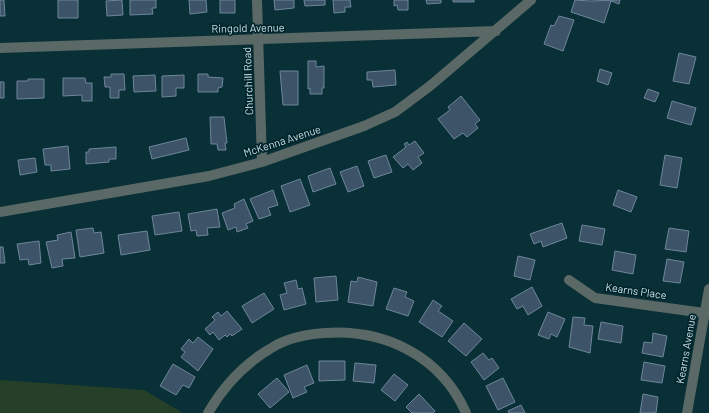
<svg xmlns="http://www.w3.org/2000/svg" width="709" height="413" font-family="Barlow,sans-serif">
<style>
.green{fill:#263f29}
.building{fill:#3d5468;stroke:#6d869b}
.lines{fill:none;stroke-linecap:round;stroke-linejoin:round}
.minor{stroke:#5a6965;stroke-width:10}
.labels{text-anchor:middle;stroke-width:3.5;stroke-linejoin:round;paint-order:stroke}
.street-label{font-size:11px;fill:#cbdfe3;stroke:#00262d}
</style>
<rect width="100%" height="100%" fill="#0a3037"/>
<path class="green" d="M 0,380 L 144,390 L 183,413 L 0,413 Z"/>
<path class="building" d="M 0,0 L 4,0 L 5,16 L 0,16 Z
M 58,0 L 78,0 L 78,18 L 58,18 Z
M 122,0 L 123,15 L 107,16 L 106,1 Z
M 130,0 L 156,0 L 156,8 L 152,8 L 153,14 L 130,15 Z
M 189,0 L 206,0 L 207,12 L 190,14 Z
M 220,0 L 235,0 L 235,13 L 220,13 Z
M 274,0 L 294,0 L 294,8 L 275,10 Z
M 304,0 L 325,0 L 325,5 L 305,6 Z
M 333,0 L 350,0 L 351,7 L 345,7 L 345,12 L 334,13 Z
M 394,0 L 408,0 L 408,10 L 398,10 L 397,5 L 394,6 Z
M 426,0 L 441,0 L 441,3 L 427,4 Z
M 453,0 L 474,0 L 474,2 L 453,2 Z
M 575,0 L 590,1 L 620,0 L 619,4 L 611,1 L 604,23 L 571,12 Z
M 559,16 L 574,20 L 563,51 L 544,44 L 551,25 L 554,26 Z
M 679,53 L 696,57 L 689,84 L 673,81 Z
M 308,61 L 316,61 L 316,67 L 324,66 L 324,88 L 322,88 L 322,94 L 310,94 L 310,88 L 308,89 Z
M 600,69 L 612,73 L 608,85 L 597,81 Z
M 395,70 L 396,85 L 373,87 L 372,80 L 367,80 L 367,72 Z
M 280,71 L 298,71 L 298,105 L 283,105 Z
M 111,74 L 124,74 L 125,90 L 119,90 L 119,98 L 110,98 L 110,87 L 105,87 L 104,77 L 111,77 Z
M 198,74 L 208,74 L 208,77 L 223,78 L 222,87 L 218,88 L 218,92 L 198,92 Z
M 155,75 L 156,91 L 134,92 L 133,76 Z
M 184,75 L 184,88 L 176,88 L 176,96 L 162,97 L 162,76 Z
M 63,78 L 85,78 L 86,83 L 92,83 L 92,101 L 82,101 L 82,95 L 63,96 Z
M 28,79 L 44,79 L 44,98 L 17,99 L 17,81 L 28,81 Z
M 0,82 L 4,82 L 4,98 L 0,98 Z
M 648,89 L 659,93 L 655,102 L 644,98 Z
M 461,96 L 480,120 L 475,124 L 478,128 L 467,137 L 463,133 L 454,139 L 438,119 L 450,110 L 448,107 Z
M 672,101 L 696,108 L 691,125 L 667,118 Z
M 210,117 L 224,117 L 227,143 L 225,143 L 226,150 L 218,150 L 217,144 L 211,144 Z
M 186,138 L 189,150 L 152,159 L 149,147 Z
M 415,141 L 424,153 L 418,157 L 422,163 L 413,170 L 408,164 L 403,168 L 393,157 L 406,147 L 404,144 L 407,142 L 409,145 Z
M 68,146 L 70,169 L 51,171 L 51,165 L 45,165 L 43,149 Z
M 116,147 L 116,159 L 109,159 L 109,162 L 86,164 L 86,152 L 89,152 L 89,149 Z
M 386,155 L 392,172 L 374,178 L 368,161 Z
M 665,155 L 682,158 L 677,188 L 660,185 Z
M 35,158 L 37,172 L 20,175 L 18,160 Z
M 357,166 L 364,186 L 348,192 L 340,172 Z
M 330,168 L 336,184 L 313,192 L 308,176 Z
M 300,179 L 310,205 L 290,212 L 281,186 Z
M 273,190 L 278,205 L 268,208 L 271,215 L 259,219 L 250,199 Z
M 618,190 L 637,197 L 631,212 L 613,205 Z
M 244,199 L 253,221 L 246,224 L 248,228 L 237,232 L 236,227 L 228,230 L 222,213 L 235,208 L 234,204 Z
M 217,209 L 220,227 L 207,228 L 208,235 L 197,236 L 196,230 L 191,231 L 188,214 Z
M 179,212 L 182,231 L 155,235 L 152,216 Z
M 562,223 L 567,238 L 543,247 L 541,241 L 534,244 L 530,234 Z
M 582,225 L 605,229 L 602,245 L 579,241 Z
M 93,228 L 94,233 L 101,232 L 104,253 L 80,257 L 76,230 Z
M 669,228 L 689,231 L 686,252 L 665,249 Z
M 147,231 L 150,250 L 121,255 L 118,235 Z
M 71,232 L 75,258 L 62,259 L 63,266 L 52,268 L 46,242 L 58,240 L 57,235 Z
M 39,241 L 41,263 L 29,265 L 28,259 L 20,260 L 17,244 Z
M 0,247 L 3,247 L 5,263 L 0,263 Z
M 615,251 L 636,255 L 633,274 L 612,270 Z
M 518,256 L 535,260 L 530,280 L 514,276 Z
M 667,259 L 684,262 L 680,283 L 663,281 Z
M 336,276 L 338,300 L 316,302 L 314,278 Z
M 358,277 L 377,282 L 373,306 L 348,302 L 351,281 L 357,282 Z
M 296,280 L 298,289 L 302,288 L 306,304 L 284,310 L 280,295 L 287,293 L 284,283 Z
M 532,287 L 542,306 L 528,315 L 523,306 L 517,309 L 511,299 Z
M 394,288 L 407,292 L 405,297 L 414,301 L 408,316 L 386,309 Z
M 264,293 L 274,309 L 252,323 L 242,306 Z
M 433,300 L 442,306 L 438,311 L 453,321 L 442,337 L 419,322 Z
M 227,311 L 242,329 L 232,336 L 230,334 L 227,337 L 225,335 L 219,340 L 213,332 L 210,335 L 205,329 L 215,320 L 212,317 L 218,312 L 221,316 Z
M 548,312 L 565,319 L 557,337 L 551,334 L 549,339 L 538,335 Z
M 573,317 L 585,318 L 584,325 L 593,326 L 590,353 L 569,347 Z
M 601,322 L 623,326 L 621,343 L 598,339 Z
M 464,323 L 482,339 L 466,356 L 448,341 Z
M 653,333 L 667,336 L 663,357 L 642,353 L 644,342 L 652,343 Z
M 198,337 L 213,349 L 198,371 L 181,357 L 185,352 L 181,349 L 189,339 L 193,343 Z
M 483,353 L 489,360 L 492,358 L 499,368 L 484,380 L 471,362 Z
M 319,361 L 345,361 L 345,380 L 319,381 Z
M 644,362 L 665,366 L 662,383 L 641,380 Z
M 355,363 L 376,365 L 374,383 L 353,381 Z
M 173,364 L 195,377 L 189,388 L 183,385 L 176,395 L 160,386 Z
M 307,365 L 314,383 L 304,387 L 307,392 L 293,398 L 284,375 Z
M 394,374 L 408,385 L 395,401 L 381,390 Z
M 277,378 L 289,392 L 270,408 L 258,394 Z
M 503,378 L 515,402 L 498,410 L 486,386 Z
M 419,394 L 435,411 L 433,413 L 412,413 L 406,407 Z
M 643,394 L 658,397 L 656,413 L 640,413 Z
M 521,405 L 525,413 L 509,413 L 508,411 Z"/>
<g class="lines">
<path class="minor" d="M 257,0 L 262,162
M 0,48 L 496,31
M 0,212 L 209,176 L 262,162 L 364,126 L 395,112 L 430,86 L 531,0
M 569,280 L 595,298 L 704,313
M 208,413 C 224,385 245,363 273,347 C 288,338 308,334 325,333 C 385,329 441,356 466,413
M 687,413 L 709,289"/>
</g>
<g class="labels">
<g class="street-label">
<text transform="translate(248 28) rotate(-1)" y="4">Ringold Avenue</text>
<text transform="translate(248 81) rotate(-92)" y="4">Churchill Road</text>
<text transform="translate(282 141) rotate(-18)" y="4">McKenna Avenue</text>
<text transform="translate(636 291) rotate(8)" y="4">Kearns Place</text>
<text transform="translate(686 349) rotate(-80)" y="4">Kearns Avenue</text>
</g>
</g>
</svg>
